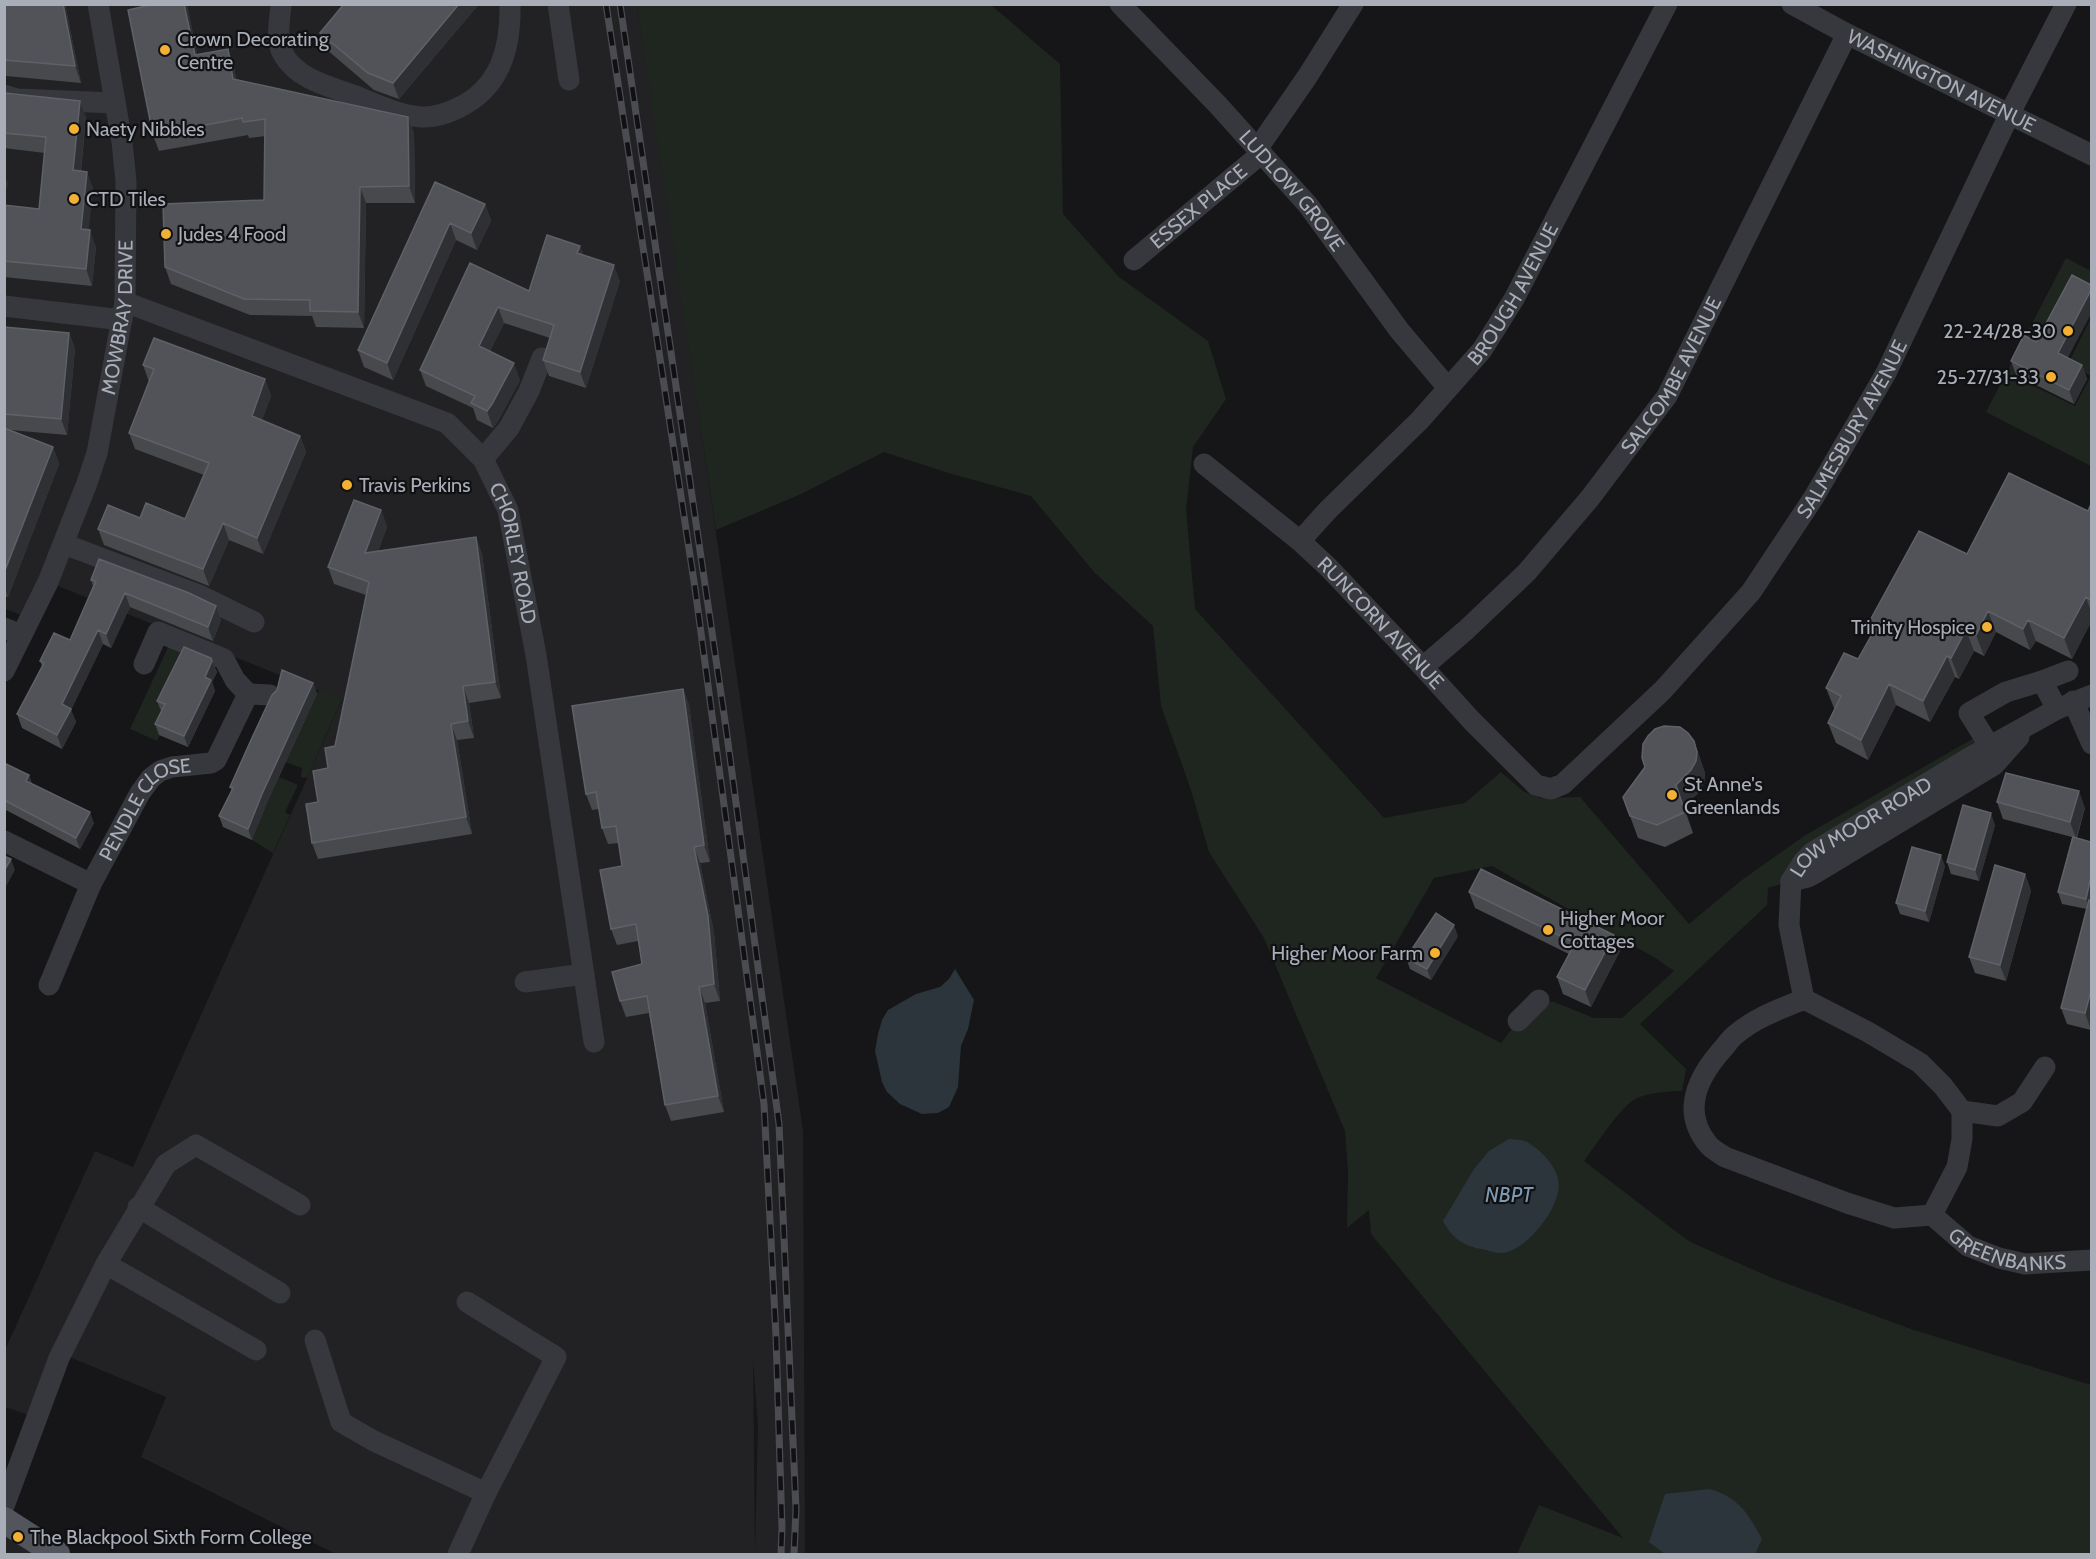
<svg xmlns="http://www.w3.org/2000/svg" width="2096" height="1559" font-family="Cabin,sans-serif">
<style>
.built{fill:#222225;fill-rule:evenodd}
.green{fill:#1e261f;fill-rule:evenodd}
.water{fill:#2c353c}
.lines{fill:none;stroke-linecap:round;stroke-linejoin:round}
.minor{stroke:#37383d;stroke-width:21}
.major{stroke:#53555c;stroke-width:26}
.rail-casing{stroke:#4a4c52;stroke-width:7}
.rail{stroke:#111113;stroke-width:4.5;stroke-dasharray:14;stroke-linecap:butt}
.wall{fill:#47494d}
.shaded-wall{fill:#2f3033}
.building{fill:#525359;stroke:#5f6168;stroke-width:1.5}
.poi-dot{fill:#f2b134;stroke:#111113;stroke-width:2}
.labels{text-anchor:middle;stroke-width:4.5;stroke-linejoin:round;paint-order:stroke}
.poi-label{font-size:20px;fill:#a8adb8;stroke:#111113;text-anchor:start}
.street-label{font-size:20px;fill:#a8adb8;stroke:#111113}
.water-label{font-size:21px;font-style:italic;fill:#7f9bb3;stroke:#111113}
</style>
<rect width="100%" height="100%" fill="#161618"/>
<path class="built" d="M 5,5 L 637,5 L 662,162 L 803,1131 L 805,1554 L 336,1554 L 141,1457 L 166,1397 L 55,1351 L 28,1415 L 5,1407 L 5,1350 L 95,1151 L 133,1167 L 342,700 L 48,582 L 30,618 L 5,609 ZM 753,1360 L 758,1426 L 755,1551 L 755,1550 Z
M 5,1520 L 57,1554 L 5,1554 Z"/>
<path class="green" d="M 637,5 L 991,5 L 1060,64 L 1063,214 L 1119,277 L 1208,341 L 1226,399 L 1193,447 L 1186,510 L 1195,609 L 1384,818 L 1465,803 L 1501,772 L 1523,791 L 1541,798 L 1580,797 L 1689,924 L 1742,880 L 1804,836 L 1974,738 L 1982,751 L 1791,881 L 1768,888 L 1767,905 L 1640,1024 L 1686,1069 L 1682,1091 C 1669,1091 1646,1093 1635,1099 C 1620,1108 1595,1146 1584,1161 L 1687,1240 L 1697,1245 L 1777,1280 L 1911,1329 L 2091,1385 L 2091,1554 L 1517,1554 L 1539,1505 L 1623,1538 L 1371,1234 L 1369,1210 L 1347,1228 L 1348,1172 L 1345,1131 L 1264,938 L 1209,852 L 1191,790 L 1161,706 L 1153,626 L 1094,572 L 1031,496 L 945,472 L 884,452 L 801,494 L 716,530 ZM 1492,866 L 1657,959 L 1674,971 L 1622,1018 L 1594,1018 L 1554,1002 L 1539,1000 L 1518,1021 L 1501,1043 L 1376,978 L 1434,878 Z
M 2066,258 L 2091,271 L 2091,292 L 2040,350 L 2029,345 L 2013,376 L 2075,406 L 2091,376 L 2068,364 L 2091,318 L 2091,466 L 1986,412 Z
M 171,641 L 192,650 L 160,711 L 169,715 L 157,741 L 130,729 Z
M 319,690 L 342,699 L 307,778 L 301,777 L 302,768 L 285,762 Z
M 279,777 L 298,785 L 285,812 L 290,815 L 273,853 L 252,840 L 258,826 L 250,822 L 260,818 Z"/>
<path class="water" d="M 955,969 L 974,1000 L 968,1029 L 961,1046 L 958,1087 L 949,1107 L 938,1113 L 922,1114 L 900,1104 L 887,1092 L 882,1082 L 875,1051 L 878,1034 L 882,1020 L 888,1010 L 916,994 L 940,987 L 949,979 Z
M 1509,1139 C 1515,1139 1522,1140 1527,1142 C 1544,1152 1563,1172 1558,1193 C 1553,1215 1524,1253 1500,1253 C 1494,1253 1488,1250 1482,1249 C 1463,1246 1452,1238 1443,1221 L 1474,1169 L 1489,1151 Z
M 1710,1489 C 1739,1498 1748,1513 1762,1539 L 1755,1554 L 1665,1554 L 1649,1542 L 1665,1494 Z"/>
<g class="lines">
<g class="minor">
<path d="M 281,4 C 280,19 275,42 283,54 C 297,79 328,86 353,95 C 374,103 399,116 423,117 C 434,117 448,113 458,108 C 500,88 511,49 510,4"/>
<path d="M 558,4 L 569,80"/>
<path id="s1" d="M 1120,4 L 1217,104 L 1308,205 L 1399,330 L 1448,388"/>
<path id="s2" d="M 1792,4 L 1847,34 L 2092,155"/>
<path d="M 4,95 L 17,99 L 115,103"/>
<path d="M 1258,148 L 1307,77 L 1353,4"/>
<path id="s3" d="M 1134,260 L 1262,153"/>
<path id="s4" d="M 125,302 L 447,423 L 483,459 L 508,510 L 536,655 L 594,1042"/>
<path d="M 4,306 L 122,320"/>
<path d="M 483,459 L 509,428 L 529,391 L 542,358"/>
<path id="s5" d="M 1204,464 L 1300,541 L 1328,567 L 1423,667 L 1472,721 L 1536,785 L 1551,789 L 1563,784 L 1663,690 L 1751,592 L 1814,497 L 1886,373 L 2010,113 L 2066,4"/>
<path id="s6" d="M 1300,541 L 1328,510 L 1420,420 L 1482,350 L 1514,299 L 1667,4"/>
<path d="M 64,544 L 199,595 L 254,622"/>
<path d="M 4,628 L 22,635"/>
<path id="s7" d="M 1423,667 L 1466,630 L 1527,572 L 1590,498 L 1667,396 L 1847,34"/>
<path id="s8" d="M 4,671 L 48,582 L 87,483 L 97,453 L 125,302 L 126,181 L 122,142 L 98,4"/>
<path d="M 2042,681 L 2068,671"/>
<path d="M 248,694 L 270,695"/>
<path d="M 2073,701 L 2092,744"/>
<path d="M 1997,758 L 1969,713 L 2006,692 L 2042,681 L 2057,709"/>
<path d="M 4,841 L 91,884"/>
<path id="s9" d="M 1791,881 L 1803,862 L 1813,852 L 1969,758 L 2057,709 L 2092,695"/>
<path d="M 1791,881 L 1808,877 L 1817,872 L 1994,765 L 2019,737"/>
<path d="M 1791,881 L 1789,925 L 1804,999"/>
<path d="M 525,982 L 584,974"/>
<path id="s10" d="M 49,985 L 91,884 L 140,793 L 151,778 L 160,771 L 172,767 L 211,763 L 216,760 L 248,694 L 235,680 L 224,659 L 158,632 L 144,664"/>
<path d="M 1804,999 L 1868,1032 L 1920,1063 L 1943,1086 L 1962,1111 L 1962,1139 L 1957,1167 L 1932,1215 L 1894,1218 L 1847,1203 L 1725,1157 C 1719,1153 1711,1149 1707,1143 C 1682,1111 1697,1079 1720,1052 C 1725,1047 1729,1040 1735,1035 C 1755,1018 1780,1009 1804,999 Z"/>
<path d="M 1518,1021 L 1539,1000"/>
<path d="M 1962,1111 L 1998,1116 L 2022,1102 L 2045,1067"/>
<path d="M 138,1207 L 280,1293"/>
<path id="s11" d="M 1932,1215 L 1968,1246 L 1999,1258 L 2025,1264 L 2092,1260"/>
<path d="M 106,1264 L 256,1350"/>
<path d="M 315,1340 L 341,1422 L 374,1441 L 486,1493"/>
<path d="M 4,1506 L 59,1358 L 106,1264 L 166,1164 L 196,1145 L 300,1205"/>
<path d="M 458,1554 L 486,1493 L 556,1357 L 467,1302"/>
</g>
<path class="major" d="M 4,1520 L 57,1554"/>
<g class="rail-casing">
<path id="rail" d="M 606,4 L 695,588 L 764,1104 L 776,1336 L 782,1528 L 781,1554
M 620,4 L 726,728 L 779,1124 L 796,1509 L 794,1554"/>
</g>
<use href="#rail" class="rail"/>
</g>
<path class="wall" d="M 4,4 L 65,4 L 81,83 L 6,76 L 4,74 Z
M 154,4 L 187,4 L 197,55 L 228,49 L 234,66 L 236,80 L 408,117 L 414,134 L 415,203 L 366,203 L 364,328 L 316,327 L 312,316 L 250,315 L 171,284 L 165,267 L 264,200 L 265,136 L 249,138 L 248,135 L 159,151 L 153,135 Z
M 479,4 L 399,99 L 374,90 L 326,49 L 320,33 Z
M 4,93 L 86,117 L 81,171 L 93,188 L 88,230 L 96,247 L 92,286 L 4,277 L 4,205 L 39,209 L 45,153 L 4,148 Z
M 435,182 L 485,204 L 491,221 L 477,250 L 456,240 L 393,380 L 364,367 L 358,350 Z
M 580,246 L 583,255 L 620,281 L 586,388 L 549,376 L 543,360 L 550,338 L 504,323 L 490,351 L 520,380 L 498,421 L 493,428 L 477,420 L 473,408 L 426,386 L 420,370 L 470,263 L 529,291 Z
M 4,327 L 69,333 L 75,349 L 67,435 L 10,430 L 53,447 L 59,464 L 8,597 L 4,595 Z
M 2068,358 L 2082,365 L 2087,379 L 2074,404 L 2016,375 L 2011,361 Z
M 143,365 L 265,379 L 271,396 L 262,420 L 300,436 L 306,452 L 263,554 L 229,540 L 209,586 L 104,545 L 98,529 L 140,518 L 185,519 L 204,475 L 135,449 L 129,433 L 149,382 Z
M 2091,504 L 2091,622 L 2072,659 L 2036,641 L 2030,650 L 1996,632 L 1984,656 L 1974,651 L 1959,679 L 1955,677 L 1930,722 L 1896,705 L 1868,760 L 1836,743 L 1828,723 L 1835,709 L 1834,708 L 1826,688 L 1858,659 L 1967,554 L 2088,511 Z
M 381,510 L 387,527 L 378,551 L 476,537 L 482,554 L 501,698 L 469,703 L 474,738 L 457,740 L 472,834 L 318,859 L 312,843 L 318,802 L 335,746 L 366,595 L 334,584 L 328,567 Z
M 91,580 L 216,606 L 221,620 L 213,641 L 130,607 L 111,648 L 103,644 L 71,710 L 76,722 L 62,749 L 22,728 L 17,714 L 42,666 L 40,661 L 70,640 L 93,586 Z
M 212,661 L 217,672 L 212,682 L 215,691 L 188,747 L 159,735 L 155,724 L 161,711 L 157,701 Z
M 313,683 L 317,694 L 266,805 L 252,840 L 223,827 L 219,816 L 232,791 L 230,787 Z
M 683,689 L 689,705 L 710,862 L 700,863 L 714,933 L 720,1001 L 705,1003 L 724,1112 L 671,1121 L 665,1105 L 649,1013 L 626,1017 L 620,1001 L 642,964 L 638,941 L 617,945 L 611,929 L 622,866 L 619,843 L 608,844 L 602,828 L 599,809 L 592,810 L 586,794 Z
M 1694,741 L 1705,773 L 1704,783 L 1699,792 L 1684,807 L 1693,833 L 1665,847 L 1638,838 L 1623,797 L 1645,767 Z
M 4,763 L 29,775 L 32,784 L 94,823 L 80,849 L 4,809 Z
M 1997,802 L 2085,808 L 2077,838 L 2091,842 L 2091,1030 L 2067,1024 L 2061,1008 L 2087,909 L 2062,904 L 2058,892 L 2072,837 L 2003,819 Z
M 1995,825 L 1979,881 L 1951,874 L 1947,862 Z
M 1945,866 L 1929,922 L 1900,914 L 1896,903 Z
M 2025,874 L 2031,891 L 2006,981 L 1975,973 L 1969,957 Z
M 1469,892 L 1620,951 L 1591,1007 L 1563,994 L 1557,977 L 1569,954 L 1475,908 Z
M 1458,936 L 1431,980 L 1410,969 L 1406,958 Z"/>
<path class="shaded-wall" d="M 63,4 L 65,4 L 81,83 L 75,66 Z
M 184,4 L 187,4 L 201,72 L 195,55 Z
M 459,4 L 479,4 L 399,99 L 393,83 Z
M 228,49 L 234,66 L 239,96 L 233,79 Z
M 80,101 L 86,117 L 79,187 L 73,170 Z
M 408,117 L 414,134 L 415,203 L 409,186 Z
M 87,172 L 93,188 L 87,246 L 81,229 Z
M 4,173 L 8,184 L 4,197 Z
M 360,187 L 366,203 L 364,328 L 358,312 Z
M 485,204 L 491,221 L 477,250 L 471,233 Z
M 450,223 L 456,240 L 393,380 L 387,363 Z
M 90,230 L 96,247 L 92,286 L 86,269 Z
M 580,246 L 586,262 L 577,253 Z
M 614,265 L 620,281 L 586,388 L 580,372 Z
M 2091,290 L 2091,314 L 2063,367 L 2058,353 Z
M 498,307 L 504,323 L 485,362 L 479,346 Z
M 69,333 L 75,349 L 67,435 L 61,419 Z
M 514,363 L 520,380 L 498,421 L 493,428 L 487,411 Z
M 2082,365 L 2087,379 L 2074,404 L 2069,390 Z
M 265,379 L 271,396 L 258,432 L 252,416 Z
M 300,436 L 306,452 L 263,554 L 257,538 Z
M 53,447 L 59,464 L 8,597 L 4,587 L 4,573 Z
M 381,510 L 387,527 L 371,569 L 365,553 Z
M 223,523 L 229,540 L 209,586 L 203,569 Z
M 476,537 L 482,554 L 501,698 L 495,682 Z
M 125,593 L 130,607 L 111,648 L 106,634 Z
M 2086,597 L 2091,612 L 2091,622 L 2072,659 L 2064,638 Z
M 216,606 L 221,620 L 213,641 L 208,627 Z
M 1988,611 L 1996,632 L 1984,656 L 1976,635 Z
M 2028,620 L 2036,641 L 2030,650 L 2023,629 Z
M 98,630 L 103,644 L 71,710 L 76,722 L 62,749 L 57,735 L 62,704 Z
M 1966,630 L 1974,651 L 1959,679 L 1951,658 Z
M 1947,656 L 1955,677 L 1930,722 L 1923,701 Z
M 212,661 L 217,672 L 212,682 L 215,691 L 188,747 L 184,736 L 205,677 Z
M 313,683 L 317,694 L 266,805 L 252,840 L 248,829 L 262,794 Z
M 1889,684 L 1896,705 L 1868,760 L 1861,740 Z
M 463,686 L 469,703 L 474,738 L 468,721 Z
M 683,689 L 689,705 L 710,862 L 704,845 Z
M 451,724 L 457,740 L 472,834 L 466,817 Z
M 1694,741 L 1705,773 L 1704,783 L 1699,792 L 1684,807 L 1693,833 L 1676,785 Z
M 29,775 L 33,786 L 26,781 Z
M 2079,791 L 2085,808 L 2076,838 L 2070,822 Z
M 90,812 L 94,823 L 80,849 L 76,838 Z
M 1991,813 L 1995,825 L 1979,881 L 1975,870 Z
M 694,847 L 700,863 L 714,933 L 720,1001 L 714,984 Z
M 1941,855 L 1945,866 L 1929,922 L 1925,911 Z
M 11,859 L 15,870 L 4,890 L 4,871 Z
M 2025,874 L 2031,891 L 2006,981 L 2000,965 Z
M 2091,876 L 2091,903 L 2090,910 L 2086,899 Z
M 1454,925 L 1458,936 L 1431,980 L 1427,969 Z
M 1614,935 L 1620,951 L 1591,1007 L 1585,990 Z
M 699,987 L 705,1003 L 724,1112 L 718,1096 Z
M 2091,991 L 2091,1030 L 2085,1013 Z"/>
<path class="building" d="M 4,4 L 63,4 L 75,66 L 4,60 Z
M 154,4 L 184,4 L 195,55 L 228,49 L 233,79 L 408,117 L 409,186 L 360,187 L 358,312 L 310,311 L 310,300 L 244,299 L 165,267 L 163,204 L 264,200 L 265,119 L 243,122 L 242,118 L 153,135 L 128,10 Z
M 344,4 L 459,4 L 393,83 L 368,73 L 320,33 Z
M 4,93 L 80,101 L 73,170 L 87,172 L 81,229 L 90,230 L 86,269 L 4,261 L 4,205 L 39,209 L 46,137 L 4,133 Z
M 435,182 L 485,204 L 471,233 L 450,223 L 387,363 L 358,350 Z
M 547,235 L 580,246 L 577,253 L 614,265 L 580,372 L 543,360 L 554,325 L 498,307 L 479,346 L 514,363 L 492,404 L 487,411 L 471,403 L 475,396 L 420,370 L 470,263 L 529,291 Z
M 2072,275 L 2091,285 L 2091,290 L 2058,353 L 2082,365 L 2069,390 L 2011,361 L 2024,335 L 2036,342 Z
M 4,327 L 69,333 L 61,419 L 4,414 Z
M 154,338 L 265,379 L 252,416 L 300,436 L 257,538 L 223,523 L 203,569 L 98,529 L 108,505 L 140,518 L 146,503 L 185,519 L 209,463 L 129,433 L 154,369 L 143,365 Z
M 4,428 L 53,447 L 4,573 Z
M 2009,473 L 2088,511 L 2091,504 L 2091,600 L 2086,597 L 2064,638 L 2028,620 L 2023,629 L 1988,611 L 1976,635 L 1966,630 L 1951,658 L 1947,656 L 1923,701 L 1889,684 L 1861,740 L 1828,723 L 1841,696 L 1826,688 L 1844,653 L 1858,659 L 1871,636 L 1868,624 L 1919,531 L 1967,554 Z
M 354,500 L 381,510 L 365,553 L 476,537 L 495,682 L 463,686 L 468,721 L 451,724 L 466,817 L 312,843 L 306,804 L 318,802 L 313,771 L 328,768 L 325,748 L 335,746 L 369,582 L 328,567 Z
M 99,559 L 189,593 L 216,606 L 208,627 L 125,593 L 106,634 L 98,630 L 62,704 L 71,709 L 57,735 L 17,714 L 44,663 L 40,661 L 54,633 L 70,640 L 96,581 L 91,580 Z
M 184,647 L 211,658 L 212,661 L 205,677 L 211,680 L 184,736 L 155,724 L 165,704 L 157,701 Z
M 282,670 L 313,683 L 262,794 L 248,829 L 219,816 L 233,788 L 230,787 L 251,740 L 272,695 L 277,690 Z
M 683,689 L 704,845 L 694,847 L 708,916 L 714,984 L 699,987 L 718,1096 L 665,1105 L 647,996 L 620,1001 L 612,972 L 642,964 L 636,924 L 611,929 L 600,870 L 622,866 L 616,826 L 602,828 L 596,792 L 586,794 L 572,706 Z
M 1664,726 L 1680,727 L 1688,733 L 1694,741 L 1697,752 L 1696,761 L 1691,770 L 1676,785 L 1685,812 L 1657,825 L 1630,816 L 1623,797 L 1645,767 L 1642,758 L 1643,744 L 1648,736 L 1655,729 Z
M 4,763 L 29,775 L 26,781 L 90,812 L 76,838 L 4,800 Z
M 2006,773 L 2079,791 L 2070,822 L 1997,802 Z
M 1963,805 L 1991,813 L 1975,870 L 1947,862 Z
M 2073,837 L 2091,842 L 2091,876 L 2086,899 L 2058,892 Z
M 1912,847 L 1941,855 L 1925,911 L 1896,903 Z
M 4,856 L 11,859 L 4,871 Z
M 1995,865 L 2025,874 L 2000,965 L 1969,957 Z
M 1481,869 L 1614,935 L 1585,990 L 1557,977 L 1575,943 L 1469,892 Z
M 2089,900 L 2091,901 L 2091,991 L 2085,1013 L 2061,1008 Z
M 1436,913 L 1454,925 L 1427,969 L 1406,958 Z"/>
<g class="poi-dot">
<circle cx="165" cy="50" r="6"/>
<circle cx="74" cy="129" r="6"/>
<circle cx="74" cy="199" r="6"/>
<circle cx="166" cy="234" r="6"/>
<circle cx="2068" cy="331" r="6"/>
<circle cx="2051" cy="377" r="6"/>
<circle cx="347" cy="485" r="6"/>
<circle cx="1987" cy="627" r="6"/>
<circle cx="1672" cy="795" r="6"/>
<circle cx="1548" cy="930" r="6"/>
<circle cx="1435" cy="953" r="6"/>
<circle cx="18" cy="1537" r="6"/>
</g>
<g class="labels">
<g class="poi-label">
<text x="177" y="46">Crown Decorating<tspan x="177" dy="23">Centre</tspan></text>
<text x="86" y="136">Naety Nibbles</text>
<text x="86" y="206">CTD Tiles</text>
<text x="178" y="241">Judes 4 Food</text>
<text x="2056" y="338" text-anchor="end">22-24/28-30</text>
<text x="2039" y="384" text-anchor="end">25-27/31-33</text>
<text x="359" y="492">Travis Perkins</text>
<text x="1975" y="634" text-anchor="end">Trinity Hospice</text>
<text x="1684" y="791">St Anne's<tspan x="1684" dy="23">Greenlands</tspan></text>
<text x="1560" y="925">Higher Moor<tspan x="1560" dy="23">Cottages</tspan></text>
<text x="1423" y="960" text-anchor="end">Higher Moor Farm</text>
<text x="30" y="1544">The Blackpool Sixth Form College</text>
</g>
<g class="street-label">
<text dy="7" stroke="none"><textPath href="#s2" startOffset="168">WASHINGTON AVENUE</textPath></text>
<text dy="7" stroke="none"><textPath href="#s1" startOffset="254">LUDLOW GROVE</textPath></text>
<text dy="7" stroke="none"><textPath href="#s3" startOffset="84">ESSEX PLACE</textPath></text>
<text dy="7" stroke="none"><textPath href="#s6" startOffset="328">BROUGH AVENUE</textPath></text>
<text dy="7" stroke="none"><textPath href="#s8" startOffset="375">MOWBRAY DRIVE</textPath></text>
<text dy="7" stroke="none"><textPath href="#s7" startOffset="386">SALCOMBE AVENUE</textPath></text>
<text dy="7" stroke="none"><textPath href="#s5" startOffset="952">SALMESBURY AVENUE</textPath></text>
<text dy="7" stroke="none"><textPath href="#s4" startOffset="495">CHORLEY ROAD</textPath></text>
<text dy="7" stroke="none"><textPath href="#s5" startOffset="238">RUNCORN AVENUE</textPath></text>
<text dy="7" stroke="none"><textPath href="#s10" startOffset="206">PENDLE CLOSE</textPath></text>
<text dy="7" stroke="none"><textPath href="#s9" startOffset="90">LOW MOOR ROAD</textPath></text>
<text dy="7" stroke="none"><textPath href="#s11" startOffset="87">GREENBANKS</textPath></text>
</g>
<g class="water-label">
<text x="1509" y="1202">NBPT</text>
</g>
</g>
<rect width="2096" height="1559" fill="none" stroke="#a8adb8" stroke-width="12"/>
</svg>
